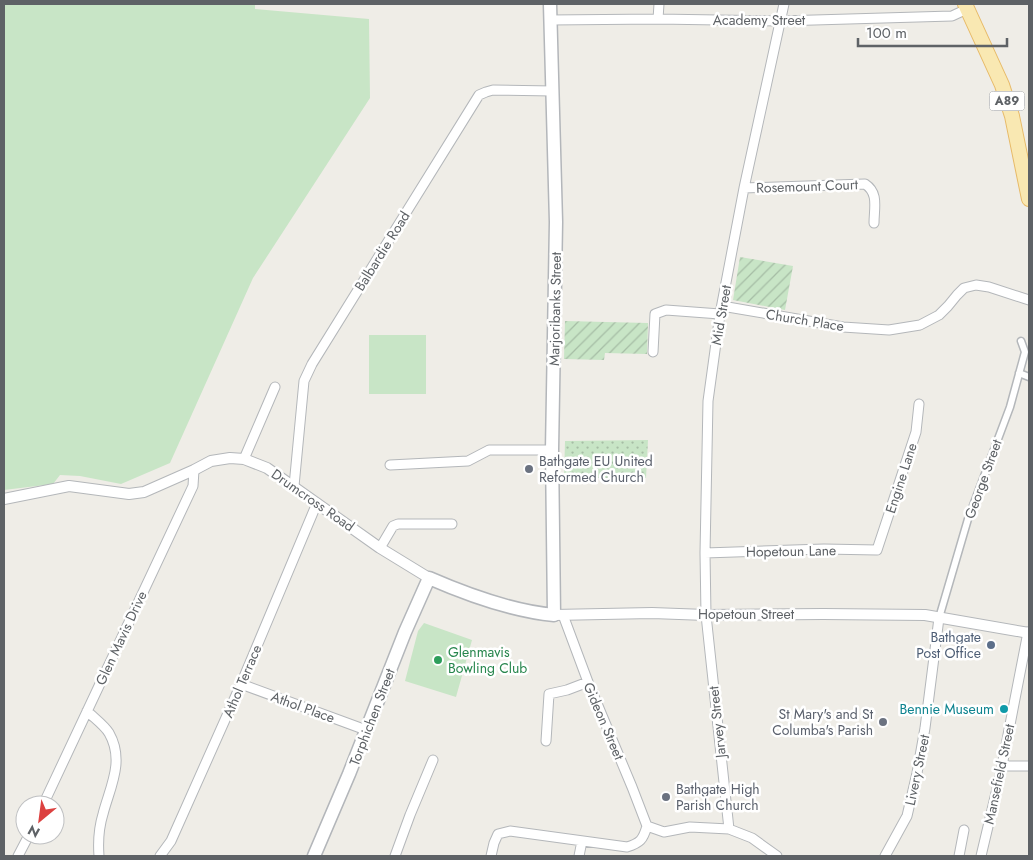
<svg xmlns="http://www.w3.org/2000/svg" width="1033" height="860" font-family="Jost,sans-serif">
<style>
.grass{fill:#c8e5c6}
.park{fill:url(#park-dots)}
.garden{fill:url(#garden-furrows)}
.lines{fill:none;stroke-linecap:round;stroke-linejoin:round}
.pedestrian-casing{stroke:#b4b7ba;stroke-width:9}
.minor-casing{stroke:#b4b7ba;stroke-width:11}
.tertiary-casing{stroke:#b4b7ba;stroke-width:12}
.secondary-casing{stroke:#b3b6ba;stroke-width:15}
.primary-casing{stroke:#e7ba68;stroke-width:16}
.pedestrian{stroke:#fff;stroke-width:6}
.minor{stroke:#fff;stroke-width:9}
.tertiary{stroke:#fff;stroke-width:10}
.secondary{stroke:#fff;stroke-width:12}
.primary{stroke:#f9e8b2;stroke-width:14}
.worship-dot{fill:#6b7280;stroke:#fff;stroke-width:2}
.service-dot{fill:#5c6f8a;stroke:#fff;stroke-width:2}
.leisure-dot{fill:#2e9e5b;stroke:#fff;stroke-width:2}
.culture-dot{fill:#0f9aa8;stroke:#fff;stroke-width:2}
.labels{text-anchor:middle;stroke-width:5;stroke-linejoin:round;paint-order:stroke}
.shield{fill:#fff;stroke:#8e9194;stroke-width:1}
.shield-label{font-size:12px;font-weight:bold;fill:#5e6266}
.street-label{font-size:14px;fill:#5e6266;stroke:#fff}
.worship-label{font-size:14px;fill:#5b616d;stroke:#fff;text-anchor:start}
.service-label{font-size:14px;fill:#4e5e75;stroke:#fff;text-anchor:end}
.leisure-label{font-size:14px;fill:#27864d;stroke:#fff;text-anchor:start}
.culture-label{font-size:14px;fill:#0d838f;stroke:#fff;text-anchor:end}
</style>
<defs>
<pattern id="park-dots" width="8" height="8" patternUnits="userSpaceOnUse" patternTransform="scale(1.25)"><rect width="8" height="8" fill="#c8e5c6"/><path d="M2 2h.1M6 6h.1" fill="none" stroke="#a6bda5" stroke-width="1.8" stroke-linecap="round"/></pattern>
<pattern id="garden-furrows" width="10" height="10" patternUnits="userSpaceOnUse" patternTransform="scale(1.25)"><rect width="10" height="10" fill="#c8e5c6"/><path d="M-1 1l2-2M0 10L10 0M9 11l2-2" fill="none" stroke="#a6bda5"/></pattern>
</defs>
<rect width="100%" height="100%" fill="#efede7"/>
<path class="grass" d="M 4,4 L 255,4 L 255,9 L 369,19 L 370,98 L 253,278 L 170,463 L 121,484 L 80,476 L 60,475 L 53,484 L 4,490 Z
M 369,335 L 426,335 L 426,394 L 369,394 Z
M 424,623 L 472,640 L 456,697 L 405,681 L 418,631 Z"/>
<path class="park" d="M 648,440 L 646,478 L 564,478 L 565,441 Z"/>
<path class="garden" d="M 740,257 L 793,266 L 785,310 L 733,300 Z
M 565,321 L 648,323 L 647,354 L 605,353 L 604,360 L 564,359 Z"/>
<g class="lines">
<g class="pedestrian-casing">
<path id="pedestrian" d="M 1019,373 L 1029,377
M 939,618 L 968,519 L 1010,407 L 1025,352 L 1021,341"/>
</g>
<g class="minor-casing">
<path id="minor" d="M 658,19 L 659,4
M 550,20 L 658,19 L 780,21 L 952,16 L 967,9
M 744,188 L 865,184 C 879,193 874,208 874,223
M 722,306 L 843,327 L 889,330 L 920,325 L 939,315 L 948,306 L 957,295 L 964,288 L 976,285 L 989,287 L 1029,300
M 653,352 L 655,314 L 666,310 L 720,314
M 244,459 L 275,387
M 390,465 L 468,461 L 489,450 L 552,450
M 294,486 L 304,381 L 312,364 L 479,95 L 486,92 L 493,90 L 553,91
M 380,548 L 393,526 L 398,524 L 452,524
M 705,553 L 824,549 L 877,550 L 916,432 L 919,404
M 563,615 L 588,682 L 632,787 L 647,826
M 241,684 L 366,730
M 87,711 C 94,718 104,725 109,733 C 125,761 110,787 103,814 C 99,827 98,843 99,856
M 546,741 L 549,694 L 567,690 L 588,682
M 1002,766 L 1029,766
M 43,805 L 193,486 L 194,470
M 647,826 L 664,832 L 690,827 L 729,829 L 752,838 L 777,856
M 729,829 L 706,615 L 705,553 L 708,401 L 720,314 L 744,188 L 784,4
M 18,856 L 29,835
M 160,856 L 171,841 L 241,684 L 317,503
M 395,856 L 410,815 L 433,760
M 491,856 L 494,843 L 498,834 L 510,831 L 627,847 C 640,843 643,840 647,826
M 579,856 L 582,841
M 885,856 L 907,816 L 917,773 L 925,728 L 939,618
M 959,856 L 964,830
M 981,856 L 1000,776 L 1028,632"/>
</g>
<g class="tertiary-casing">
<path id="tertiary" d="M 4,499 L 69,486 L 129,494 L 144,492 L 194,470 L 211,461 L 230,458 L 244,459 L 267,468 L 380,548 L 429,578
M 554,615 L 652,613 L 706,615 L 823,614 L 925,615 L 1029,633"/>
</g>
<g class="secondary-casing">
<path id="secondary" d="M 314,856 L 349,774 L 405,632 L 429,578 C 468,595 512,611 554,615 L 552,450 L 556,222 L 550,4"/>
</g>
<g class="primary-casing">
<path id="primary" d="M 965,4 L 1002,85 L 1012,116 L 1029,199"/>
</g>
<use href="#pedestrian" class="pedestrian"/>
<use href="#minor" class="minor"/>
<use href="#tertiary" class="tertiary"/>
<use href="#secondary" class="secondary"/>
<use href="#primary" class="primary"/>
</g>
<g class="worship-dot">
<circle cx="529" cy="469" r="5"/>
<circle cx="883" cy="722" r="5"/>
<circle cx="666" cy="797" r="5"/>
</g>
<circle class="service-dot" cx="991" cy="645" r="5"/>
<circle class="leisure-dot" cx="438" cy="660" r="5"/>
<circle class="culture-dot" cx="1004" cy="709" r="5"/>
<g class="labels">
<rect class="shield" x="989.5" y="91.5" width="35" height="19" rx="4"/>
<g class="shield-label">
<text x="1007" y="105">A89</text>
</g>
<g class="street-label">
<text x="759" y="25">Academy Street</text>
<text transform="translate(807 186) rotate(-2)" y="5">Rosemount Court</text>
<text transform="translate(382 251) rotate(-58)" y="5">Balbardie Road</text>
<text transform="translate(555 309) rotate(-89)" y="5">Marjoribanks Street</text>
<text transform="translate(721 315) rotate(-80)" y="5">Mid Street</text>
<text transform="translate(805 320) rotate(9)" y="5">Church Place</text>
<text transform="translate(901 478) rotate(-72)" y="5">Engine Lane</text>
<text transform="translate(983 479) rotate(-70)" y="5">George Street</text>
<text transform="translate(313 500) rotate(35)" y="5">Drumcross Road</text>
<text transform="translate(791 551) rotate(-1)" y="5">Hopetoun Lane</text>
<text x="746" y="619">Hopetoun Street</text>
<text transform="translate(121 638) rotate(-65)" y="5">Glen Mavis Drive</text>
<text transform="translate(242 681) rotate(-67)" y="5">Athol Terrace</text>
<text transform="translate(303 707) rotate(20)" y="5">Athol Place</text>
<text transform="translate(372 717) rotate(-69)" y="5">Torphichen Street</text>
<text transform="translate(604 721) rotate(67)" y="5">Gideon Street</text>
<text transform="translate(717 722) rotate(-96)" y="5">Jarvey Street</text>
<text transform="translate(917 770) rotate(-78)" y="5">Livery Street</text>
<text transform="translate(999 774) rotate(-78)" y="5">Mansefield Street</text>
</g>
<g class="worship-label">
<text x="539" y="466">Bathgate EU United<tspan x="539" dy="16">Reformed Church</tspan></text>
<text x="873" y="719" text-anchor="end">St Mary's and St<tspan x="873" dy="16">Columba's Parish</tspan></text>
<text x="676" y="794">Bathgate High<tspan x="676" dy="16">Parish Church</tspan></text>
</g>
<g class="service-label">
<text x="981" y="642">Bathgate<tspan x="981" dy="16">Post Office</tspan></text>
</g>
<g class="leisure-label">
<text x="448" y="657">Glenmavis<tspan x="448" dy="16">Bowling Club</tspan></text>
</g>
<g class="culture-label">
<text x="994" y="714">Bennie Museum</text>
</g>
</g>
<rect width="1033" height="860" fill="none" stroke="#5e6266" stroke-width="10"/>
<g transform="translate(40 820) rotate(209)"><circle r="24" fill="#ffffff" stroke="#bfc0c2"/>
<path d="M0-4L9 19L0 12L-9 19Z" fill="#dc4140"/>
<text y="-8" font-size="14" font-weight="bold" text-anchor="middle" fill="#5e6266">N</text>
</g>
<path d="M858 38v8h149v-8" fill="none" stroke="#5e6266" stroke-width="2.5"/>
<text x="866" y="38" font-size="15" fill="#5e6266" stroke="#ffffff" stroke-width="4" paint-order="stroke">100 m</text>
</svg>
